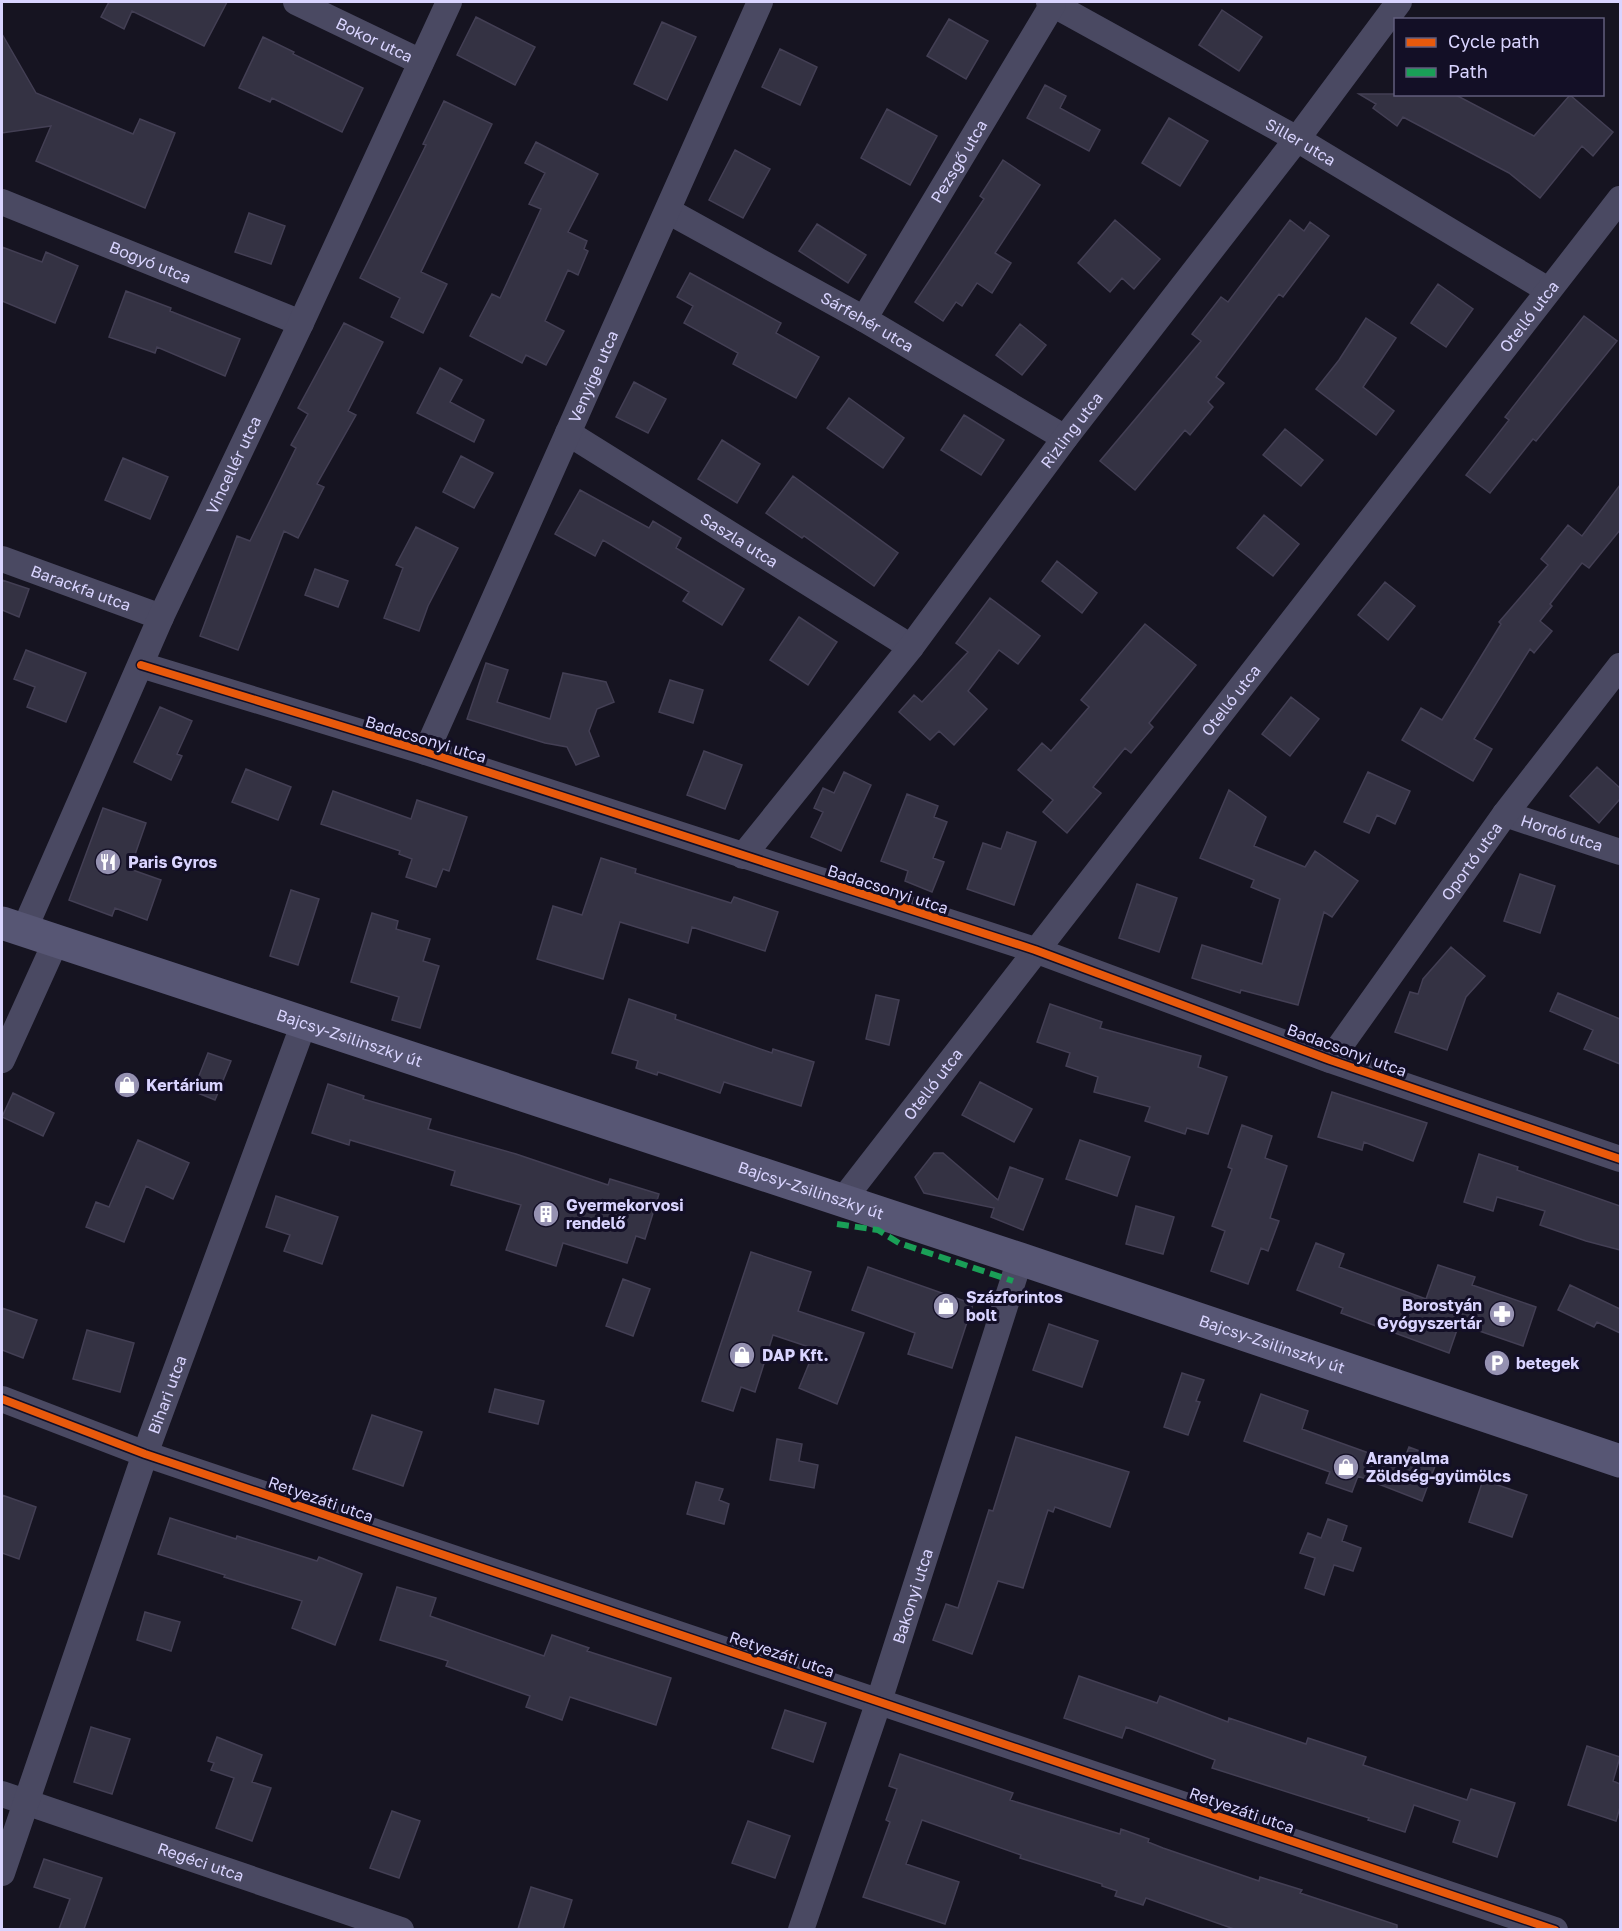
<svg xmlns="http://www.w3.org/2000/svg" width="1622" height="1931" font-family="'Golos Text',sans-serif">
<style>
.building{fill:#343243;stroke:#433f54;stroke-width:1.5}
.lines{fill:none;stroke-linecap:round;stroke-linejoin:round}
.minor{stroke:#4a4962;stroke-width:26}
.secondary{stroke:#575674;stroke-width:33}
.quiet{stroke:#1a9f57;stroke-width:6;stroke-dasharray:12 6;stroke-linecap:butt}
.cycleway-casing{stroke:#130f26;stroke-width:11}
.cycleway{stroke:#e8590c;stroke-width:8}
.labels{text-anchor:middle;stroke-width:6;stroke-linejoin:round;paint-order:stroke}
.street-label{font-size:16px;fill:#d9d4ff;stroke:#130f26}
.poi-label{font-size:16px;font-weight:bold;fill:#d9d4ff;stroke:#130f26;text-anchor:start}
</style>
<rect width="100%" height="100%" fill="#161421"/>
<path class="building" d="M 109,2 L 227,2 L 204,46 L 132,11 L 124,29 L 101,17 Z
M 1222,10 L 1262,37 L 1239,71 L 1199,45 Z
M 476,17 L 535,47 L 515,85 L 457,55 Z
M 949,19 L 988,41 L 966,79 L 927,56 Z
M 662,22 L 696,37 L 667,100 L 634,84 Z
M 2,34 L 36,93 L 133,134 L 140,119 L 175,133 L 145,208 L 36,161 L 51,126 L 2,133 Z
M 263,37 L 294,52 L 293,54 L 363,88 L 342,132 L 272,98 L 270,102 L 239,88 Z
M 780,49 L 817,67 L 800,105 L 762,87 Z
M 1045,85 L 1066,96 L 1060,108 L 1100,130 L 1089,151 L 1027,118 Z
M 1359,94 L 1454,94 L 1534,136 L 1570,95 L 1613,132 L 1593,156 L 1582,146 L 1540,198 L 1509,173 L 1403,117 L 1397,126 L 1373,108 L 1376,104 Z
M 444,101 L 492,124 L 421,272 L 447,284 L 423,333 L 391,317 L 400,298 L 360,278 L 426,145 L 423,144 Z
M 887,109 L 937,136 L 910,185 L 861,158 Z
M 1169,118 L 1208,141 L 1180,186 L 1142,163 Z
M 536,142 L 598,174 L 568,232 L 587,241 L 584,249 L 588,251 L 578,275 L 568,270 L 545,321 L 564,331 L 546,365 L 526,355 L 522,363 L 470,336 L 492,294 L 500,298 L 541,209 L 529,204 L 545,173 L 525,163 Z
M 735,150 L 770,169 L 743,218 L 709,200 Z
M 1003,160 L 1040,185 L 995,253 L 1011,263 L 992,293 L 977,283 L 962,306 L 956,302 L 943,321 L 915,302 L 984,199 L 980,196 Z
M 249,213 L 285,226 L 271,264 L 235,252 Z
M 1115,220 L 1160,259 L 1134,289 L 1122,278 L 1110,292 L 1078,263 Z
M 1290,220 L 1304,231 L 1310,222 L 1329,236 L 1283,297 L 1279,294 L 1216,377 L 1224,383 L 1208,402 L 1213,407 L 1190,435 L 1185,430 L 1135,490 L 1100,461 L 1201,341 L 1192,334 L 1221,297 L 1228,302 Z
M 817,224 L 866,255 L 848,283 L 799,251 Z
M 2,247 L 42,262 L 46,252 L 78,266 L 55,323 L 2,301 Z
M 690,273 L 781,323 L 776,333 L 819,357 L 796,398 L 733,364 L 738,353 L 684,323 L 693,306 L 677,297 Z
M 1438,284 L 1473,309 L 1446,347 L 1411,323 Z
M 126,291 L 171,308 L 170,311 L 240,339 L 225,376 L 157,347 L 155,353 L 109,337 Z
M 1584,316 L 1617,341 L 1536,441 L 1533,439 L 1490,493 L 1466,475 L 1509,420 L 1505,417 Z
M 1366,318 L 1396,338 L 1363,387 L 1394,411 L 1376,435 L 1316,389 L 1339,360 Z
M 344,323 L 383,342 L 348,411 L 356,415 L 317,484 L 324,487 L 298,538 L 284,531 L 238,650 L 200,636 L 237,536 L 250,541 L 296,448 L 291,445 L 308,414 L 298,408 Z
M 1020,324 L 1046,345 L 1022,375 L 996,355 Z
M 440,368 L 462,380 L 450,402 L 484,420 L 474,442 L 417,413 Z
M 634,382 L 666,399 L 648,433 L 616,417 Z
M 849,398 L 904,438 L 883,468 L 827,428 Z
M 964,415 L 1004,440 L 981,475 L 941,450 Z
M 1285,429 L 1323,460 L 1301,486 L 1263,455 Z
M 722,440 L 760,464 L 737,503 L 698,479 Z
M 461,456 L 493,473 L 474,508 L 443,492 Z
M 123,458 L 168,477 L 150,519 L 105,500 Z
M 793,476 L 898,553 L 874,586 L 804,536 L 802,538 L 766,513 Z
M 1620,485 L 1620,530 L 1589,568 L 1582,563 L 1550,604 L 1552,606 L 1540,621 L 1552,631 L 1534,653 L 1530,649 L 1474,739 L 1492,749 L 1473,781 L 1402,740 L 1421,708 L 1442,720 L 1501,624 L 1499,622 L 1548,565 L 1541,559 L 1568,525 L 1582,536 Z
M 580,490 L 649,528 L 653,521 L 681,538 L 676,548 L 744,589 L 722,625 L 683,601 L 689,592 L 603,540 L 595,556 L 555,534 Z
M 1264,515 L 1299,544 L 1273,576 L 1237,548 Z
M 416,527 L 458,548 L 428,606 L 419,631 L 384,618 L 403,568 L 396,565 Z
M 1057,561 L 1097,593 L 1082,613 L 1042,581 Z
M 315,569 L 348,581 L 338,607 L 305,595 Z
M 2,580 L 29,589 L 19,617 L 2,610 Z
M 1385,582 L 1415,606 L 1388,640 L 1358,615 Z
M 990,598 L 1040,636 L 1018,664 L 999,650 L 968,691 L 987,709 L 954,745 L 939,731 L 930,740 L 899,712 L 914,695 L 922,702 L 968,652 L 956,643 Z
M 799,617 L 837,642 L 808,685 L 770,660 Z
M 1145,624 L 1196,665 L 1149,723 L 1153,727 L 1131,753 L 1125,748 L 1093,787 L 1101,793 L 1067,833 L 1043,812 L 1053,800 L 1018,770 L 1042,743 L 1051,751 L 1089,707 L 1081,700 Z
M 26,650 L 86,673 L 66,722 L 27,707 L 35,687 L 14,679 Z
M 486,663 L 508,670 L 497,702 L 550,719 L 563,673 L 606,682 L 614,702 L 597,709 L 589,731 L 599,756 L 576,765 L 567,747 L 545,743 L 467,719 Z
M 670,680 L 703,690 L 693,723 L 659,712 Z
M 1291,697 L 1319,719 L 1290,756 L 1262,734 Z
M 160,707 L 192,721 L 177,754 L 182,756 L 171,780 L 134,762 Z
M 704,751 L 742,765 L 725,809 L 687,795 Z
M 1597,767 L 1620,788 L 1620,799 L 1599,823 L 1570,796 Z
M 246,769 L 291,787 L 278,820 L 232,802 Z
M 844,772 L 871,785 L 841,851 L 811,837 L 823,812 L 814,808 L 823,788 L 834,793 Z
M 1368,772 L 1410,791 L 1395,824 L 1377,815 L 1369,833 L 1344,822 Z
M 1229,790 L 1266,817 L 1254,846 L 1305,867 L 1315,851 L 1358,881 L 1332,917 L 1324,912 L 1298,1005 L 1241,990 L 1240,993 L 1192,978 L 1202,945 L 1262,964 L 1280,899 L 1251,887 L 1254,880 L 1200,858 Z
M 333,791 L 411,819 L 417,800 L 467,817 L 449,871 L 443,869 L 436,887 L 406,877 L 412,859 L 399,854 L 400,851 L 321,824 Z
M 907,794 L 938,806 L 934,817 L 947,822 L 933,858 L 944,862 L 932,892 L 905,881 L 908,871 L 881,861 Z
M 103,808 L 146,823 L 130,869 L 161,880 L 147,920 L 115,908 L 112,916 L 69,900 Z
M 1007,832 L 1036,842 L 1014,905 L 967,889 L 983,843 L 1001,849 Z
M 601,858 L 636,869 L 635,873 L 731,903 L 734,897 L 778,912 L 765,951 L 692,927 L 688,943 L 620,922 L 603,979 L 537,959 L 553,906 L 582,915 Z
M 1520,874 L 1555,886 L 1540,933 L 1504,921 Z
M 1137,884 L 1177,898 L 1159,952 L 1119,938 Z
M 291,890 L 319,899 L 298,965 L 270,956 Z
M 372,913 L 398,921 L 396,929 L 430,939 L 423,961 L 439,966 L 420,1028 L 392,1020 L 399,997 L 351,982 Z
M 1451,947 L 1485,976 L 1466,997 L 1447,1050 L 1395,1032 L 1410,992 L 1418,994 L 1423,979 Z
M 1558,993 L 1620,1019 L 1620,1064 L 1584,1049 L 1593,1030 L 1550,1011 Z
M 876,995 L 899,1000 L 889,1045 L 866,1039 Z
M 629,999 L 676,1015 L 675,1019 L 772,1053 L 773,1049 L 814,1062 L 801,1106 L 724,1082 L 720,1093 L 658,1072 L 657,1075 L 636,1068 L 638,1061 L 612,1053 Z
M 1050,1004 L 1102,1022 L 1100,1028 L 1201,1056 L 1198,1067 L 1227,1077 L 1208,1134 L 1187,1128 L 1185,1134 L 1145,1121 L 1150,1107 L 1094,1092 L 1098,1077 L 1066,1066 L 1070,1053 L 1037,1042 Z
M 208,1053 L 231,1061 L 215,1100 L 193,1091 Z
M 980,1082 L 1032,1109 L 1014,1142 L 962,1115 Z
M 328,1084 L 364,1096 L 363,1099 L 431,1119 L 428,1129 L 516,1154 L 608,1185 L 610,1179 L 659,1194 L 645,1239 L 636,1236 L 627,1263 L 563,1243 L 556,1266 L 506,1250 L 521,1205 L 451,1185 L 455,1171 L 350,1140 L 349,1145 L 312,1133 Z
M 1332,1092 L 1427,1123 L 1413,1161 L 1364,1142 L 1362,1150 L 1318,1137 Z
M 13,1093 L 54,1113 L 43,1136 L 2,1117 Z
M 1242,1125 L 1272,1136 L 1265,1158 L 1287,1166 L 1270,1218 L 1279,1221 L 1268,1251 L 1261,1248 L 1248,1284 L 1211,1271 L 1225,1231 L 1212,1226 L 1232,1169 L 1228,1167 Z
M 138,1140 L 189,1163 L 173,1199 L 146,1186 L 124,1242 L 86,1227 L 96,1202 L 109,1207 Z
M 1080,1140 L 1130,1157 L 1117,1196 L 1066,1179 Z
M 934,1153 L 943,1153 L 998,1200 L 1010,1167 L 1043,1179 L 1023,1230 L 991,1217 L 994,1208 L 924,1193 L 915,1177 Z
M 1479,1154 L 1518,1167 L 1517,1170 L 1620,1206 L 1620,1250 L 1586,1241 L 1540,1225 L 1545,1211 L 1497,1197 L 1493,1211 L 1464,1202 Z
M 276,1196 L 338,1217 L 322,1264 L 284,1251 L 290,1235 L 266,1227 Z
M 1136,1206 L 1174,1217 L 1163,1254 L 1126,1244 Z
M 1316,1243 L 1344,1254 L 1339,1267 L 1426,1299 L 1438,1265 L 1475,1277 L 1472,1285 L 1536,1307 L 1523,1346 L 1459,1324 L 1449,1353 L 1341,1313 L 1343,1308 L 1297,1290 Z
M 751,1252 L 811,1272 L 798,1311 L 864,1333 L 837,1404 L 799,1388 L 815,1349 L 773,1335 L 755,1392 L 741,1387 L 733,1411 L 702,1401 Z
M 868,1267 L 973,1304 L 952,1368 L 908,1354 L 915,1333 L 852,1310 Z
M 623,1279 L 650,1289 L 633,1336 L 606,1326 Z
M 1570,1285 L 1620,1309 L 1620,1333 L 1597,1322 L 1594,1327 L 1558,1310 Z
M 2,1308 L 37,1320 L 23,1358 L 2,1350 Z
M 1049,1324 L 1098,1341 L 1082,1387 L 1033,1370 Z
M 87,1330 L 134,1343 L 120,1392 L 73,1379 Z
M 1182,1373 L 1204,1380 L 1196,1401 L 1200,1402 L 1188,1435 L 1164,1427 Z
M 495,1389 L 544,1401 L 538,1424 L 489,1412 Z
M 1261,1394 L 1308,1411 L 1302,1429 L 1402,1465 L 1409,1447 L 1438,1458 L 1422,1501 L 1358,1476 L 1352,1492 L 1326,1483 L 1330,1472 L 1244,1441 Z
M 372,1415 L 422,1432 L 403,1486 L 353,1469 Z
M 1016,1437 L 1129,1472 L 1110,1527 L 1055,1507 L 1053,1512 L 1048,1510 L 1023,1588 L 998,1581 L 972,1654 L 933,1640 L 946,1604 L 958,1608 L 989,1510 L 993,1511 Z
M 777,1439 L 802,1444 L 799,1461 L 818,1465 L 814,1488 L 770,1480 Z
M 1483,1480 L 1527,1495 L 1512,1537 L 1469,1522 Z
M 696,1482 L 723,1489 L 719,1500 L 729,1504 L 724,1524 L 687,1514 Z
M 2,1495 L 36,1507 L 19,1559 L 2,1553 Z
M 170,1518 L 236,1539 L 237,1536 L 317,1561 L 319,1557 L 362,1574 L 335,1645 L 292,1628 L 302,1601 L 224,1577 L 225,1575 L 158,1554 Z
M 1328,1519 L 1347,1526 L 1342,1541 L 1361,1548 L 1353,1571 L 1334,1565 L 1324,1595 L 1305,1588 L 1315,1558 L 1300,1553 L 1308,1533 L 1321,1538 Z
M 397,1587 L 436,1598 L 430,1616 L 544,1656 L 552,1635 L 589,1648 L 587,1651 L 671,1678 L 656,1725 L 570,1697 L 562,1720 L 526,1707 L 530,1696 L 446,1666 L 448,1661 L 380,1640 Z
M 145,1612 L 180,1622 L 171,1651 L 137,1640 Z
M 1079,1676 L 1157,1703 L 1160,1696 L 1228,1722 L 1229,1718 L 1306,1744 L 1308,1738 L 1366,1757 L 1363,1765 L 1467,1800 L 1471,1789 L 1515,1803 L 1497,1857 L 1453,1842 L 1460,1821 L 1414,1805 L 1405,1832 L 1368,1820 L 1369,1818 L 1212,1768 L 1215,1760 L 1126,1727 L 1122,1738 L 1064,1718 Z
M 785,1710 L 826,1723 L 813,1762 L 772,1748 Z
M 91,1727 L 130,1739 L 112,1794 L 74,1782 Z
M 217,1737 L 262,1755 L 252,1782 L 271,1788 L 252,1841 L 216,1828 L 234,1778 L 211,1770 L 214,1763 L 208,1761 Z
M 1587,1746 L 1620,1757 L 1613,1781 L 1620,1784 L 1620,1807 L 1616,1821 L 1568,1805 Z
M 900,1754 L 1013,1793 L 1010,1800 L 1120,1834 L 1121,1829 L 1149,1839 L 1148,1842 L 1163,1848 L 1259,1881 L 1260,1877 L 1302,1890 L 1300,1893 L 1397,1925 L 1397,1929 L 1234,1929 L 1146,1898 L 1143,1905 L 1115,1896 L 1117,1891 L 1102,1886 L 1102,1884 L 1020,1858 L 1021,1855 L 922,1820 L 906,1864 L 959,1882 L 945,1924 L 863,1897 L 890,1822 L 886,1820 L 897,1789 L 889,1786 Z
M 392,1811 L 420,1821 L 399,1878 L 370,1868 Z
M 748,1821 L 790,1836 L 775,1878 L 732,1863 Z
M 44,1859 L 102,1878 L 84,1929 L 59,1929 L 70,1899 L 34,1887 Z
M 531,1887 L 572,1900 L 563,1929 L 518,1929 Z"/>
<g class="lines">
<g class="minor">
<path id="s1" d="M 296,2 L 421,62"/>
<path id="s2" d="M 1049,2 L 1297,139 L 1548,290"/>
<path id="s3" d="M 2,202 L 301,323"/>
<path id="s4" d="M 668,211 L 864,319 L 1065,438"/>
<path id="s5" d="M 864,319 L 1053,4"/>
<path id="s6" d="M 568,433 L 911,647"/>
<path id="s7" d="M 2,559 L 161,617"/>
<path d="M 141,665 L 426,752 L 1035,950 L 1330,1060 L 1620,1159"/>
<path id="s8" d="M 426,752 L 760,2"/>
<path id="s9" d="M 1505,814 L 1620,852"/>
<path id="s10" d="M 743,856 L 911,647 L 1065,438 L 1297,139 L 1399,2"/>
<path id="s11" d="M 24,930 L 161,617 L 301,323 L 449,2"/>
<path d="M 2,1060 L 56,941"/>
<path id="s12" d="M 1330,1060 L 1505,814 L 1620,666"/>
<path id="s13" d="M 842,1201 L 1620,199"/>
<path d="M 2,1399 L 145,1454 L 1555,1930"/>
<path id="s14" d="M 2,1794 L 401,1930"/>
<path id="s15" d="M 2,1873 L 145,1454 L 304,1023"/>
<path id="s16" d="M 801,1930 L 879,1701 L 1020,1259"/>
</g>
<path class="secondary" id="s17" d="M 2,923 L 1020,1259 L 1620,1461"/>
<path class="quiet" d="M 837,1224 L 878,1230 L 899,1243 L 1013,1281"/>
<g class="cycleway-casing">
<path id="cycleway" d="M 141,665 L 426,752 L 1035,950 L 1330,1060 L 1620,1159
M 2,1399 L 145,1454 L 1555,1930"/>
</g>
<use href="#cycleway" class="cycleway"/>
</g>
<defs>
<g id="restaurant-disc" transform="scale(1.35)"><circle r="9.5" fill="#9591b1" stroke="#130f26"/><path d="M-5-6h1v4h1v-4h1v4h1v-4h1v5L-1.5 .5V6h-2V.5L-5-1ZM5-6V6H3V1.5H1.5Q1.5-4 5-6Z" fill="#fff"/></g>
<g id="shop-disc" transform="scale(1.35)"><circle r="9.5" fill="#9591b1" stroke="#130f26"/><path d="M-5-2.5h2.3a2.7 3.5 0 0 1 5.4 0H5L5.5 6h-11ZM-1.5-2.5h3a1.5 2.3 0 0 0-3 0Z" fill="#fff"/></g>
<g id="building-disc" transform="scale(1.35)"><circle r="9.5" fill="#9591b1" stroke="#130f26"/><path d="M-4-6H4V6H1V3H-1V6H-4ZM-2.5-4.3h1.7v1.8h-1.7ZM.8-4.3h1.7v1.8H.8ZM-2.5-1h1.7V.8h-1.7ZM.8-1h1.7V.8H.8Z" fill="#fff"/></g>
<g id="pharmacy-disc" transform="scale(1.35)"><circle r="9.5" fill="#9591b1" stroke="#130f26"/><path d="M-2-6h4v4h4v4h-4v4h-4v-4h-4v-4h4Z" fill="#fff"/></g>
<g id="parking-disc" transform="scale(1.35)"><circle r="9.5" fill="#9591b1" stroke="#130f26"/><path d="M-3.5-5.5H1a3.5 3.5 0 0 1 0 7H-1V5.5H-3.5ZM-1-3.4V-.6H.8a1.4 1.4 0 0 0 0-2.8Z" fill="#fff"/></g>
</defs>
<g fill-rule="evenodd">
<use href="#restaurant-disc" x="108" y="862"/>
<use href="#shop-disc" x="127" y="1085"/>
<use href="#building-disc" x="546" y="1214"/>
<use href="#shop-disc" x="946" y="1306"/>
<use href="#pharmacy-disc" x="1502" y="1314"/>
<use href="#shop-disc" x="742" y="1355"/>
<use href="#parking-disc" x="1497" y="1363"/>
<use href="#shop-disc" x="1346" y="1467"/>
</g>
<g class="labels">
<g class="street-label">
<text dy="6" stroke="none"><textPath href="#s1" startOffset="87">Bokor utca</textPath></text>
<text dy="6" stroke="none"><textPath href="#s2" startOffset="288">Siller utca</textPath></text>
<text dy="6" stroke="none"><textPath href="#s5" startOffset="184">Pezsgő utca</textPath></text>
<text dy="6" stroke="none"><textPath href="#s3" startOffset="160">Bogyó utca</textPath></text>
<text dy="6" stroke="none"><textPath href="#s13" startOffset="1120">Otelló utca</textPath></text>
<text dy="6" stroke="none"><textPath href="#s4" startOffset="228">Sárfehér utca</textPath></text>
<text dy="6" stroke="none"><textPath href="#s8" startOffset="411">Venyige utca</textPath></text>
<text dy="6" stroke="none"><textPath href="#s10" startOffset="538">Rizling utca</textPath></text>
<text dy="6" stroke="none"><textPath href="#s11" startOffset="510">Vincellér utca</textPath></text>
<text dy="6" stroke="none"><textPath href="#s6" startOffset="202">Saszla utca</textPath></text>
<text dy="6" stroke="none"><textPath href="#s7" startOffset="84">Barackfa utca</textPath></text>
<text dy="6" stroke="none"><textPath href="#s13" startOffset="634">Otelló utca</textPath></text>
<text transform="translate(426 739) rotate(17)" y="6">Badacsonyi utca</text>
<text dy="6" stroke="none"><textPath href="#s9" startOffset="60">Hordó utca</textPath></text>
<text dy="6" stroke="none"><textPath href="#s12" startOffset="244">Oportó utca</textPath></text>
<text transform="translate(888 889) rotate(18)" y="6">Badacsonyi utca</text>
<text dy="6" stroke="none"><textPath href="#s17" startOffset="366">Bajcsy-Zsilinszky út</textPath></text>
<text transform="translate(1347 1050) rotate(20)" y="6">Badacsonyi utca</text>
<text dy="6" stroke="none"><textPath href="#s13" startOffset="148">Otelló utca</textPath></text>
<text dy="6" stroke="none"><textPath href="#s17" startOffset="852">Bajcsy-Zsilinszky út</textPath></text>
<text dy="6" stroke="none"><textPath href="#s17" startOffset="1338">Bajcsy-Zsilinszky út</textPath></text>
<text dy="6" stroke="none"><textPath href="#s15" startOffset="506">Bihari utca</textPath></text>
<text transform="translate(321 1499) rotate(19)" y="6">Retyezáti utca</text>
<text dy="6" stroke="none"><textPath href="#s16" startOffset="352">Bakonyi utca</textPath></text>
<text transform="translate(782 1654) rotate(19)" y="6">Retyezáti utca</text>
<text transform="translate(1242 1810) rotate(19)" y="6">Retyezáti utca</text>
<text dy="6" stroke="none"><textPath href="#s14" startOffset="210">Regéci utca</textPath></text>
</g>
<g class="poi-label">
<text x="128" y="868">Paris Gyros</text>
<text x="146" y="1091">Kertárium</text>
<text x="566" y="1211">Gyermekorvosi<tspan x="566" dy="18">rendelő</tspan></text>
<text x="966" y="1303">Százforintos<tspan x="966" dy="18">bolt</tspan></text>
<text x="1482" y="1311" text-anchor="end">Borostyán<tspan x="1482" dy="18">Gyógyszertár</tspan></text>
<text x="762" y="1361">DAP Kft.</text>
<text x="1516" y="1369">betegek</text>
<text x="1366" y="1464">Aranyalma<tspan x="1366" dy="18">Zöldség-gyümölcs</tspan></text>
</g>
</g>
<rect width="1622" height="1931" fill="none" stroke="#d9d4ff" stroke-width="6"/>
<rect x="1394" y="18" width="210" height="78" fill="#130f26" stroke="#625e7d" stroke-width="1.5"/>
<rect x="1406" y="38" width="30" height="9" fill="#e8590c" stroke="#625e7d" stroke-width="1.5"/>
<text x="1448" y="48" font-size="18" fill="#d9d4ff">Cycle path</text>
<rect x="1406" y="68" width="30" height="9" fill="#1a9f57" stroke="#625e7d" stroke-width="1.5"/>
<text x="1448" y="78" font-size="18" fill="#d9d4ff">Path</text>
</svg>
